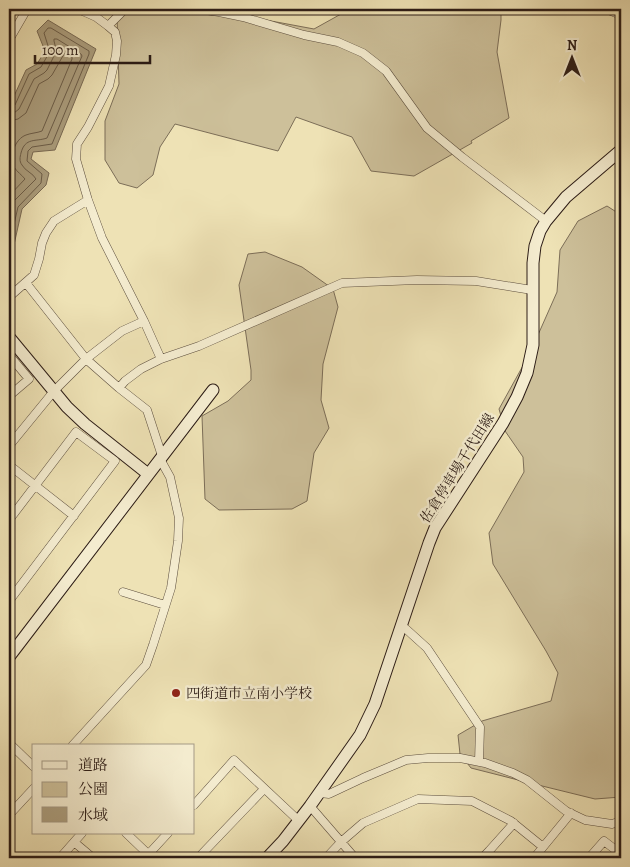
<svg xmlns="http://www.w3.org/2000/svg" width="630" height="867" font-family="Alegreya,'Noto Serif JP',serif">
<style>
.green{fill:#cdc09a;stroke:#7c6e58}
.water{fill:#ac9f7f;stroke:#796b55}
.lines{fill:none;stroke-linecap:round;stroke-linejoin:round}
.shore{stroke:#6c5e4a;stroke-width:1}
.street-casing{stroke:#5c4e3e;stroke-width:9}
.secondary-casing{stroke:#2c1c16;stroke-width:13}
.street{stroke:#f4eccf;stroke-width:8}
.secondary{stroke:#f4eccf;stroke-width:11}
.poi-dot{fill:#8f2418;stroke:#f4eccf;stroke-width:2}
.labels{text-anchor:middle;stroke-width:5;stroke-linejoin:round;paint-order:stroke}
.street-label{font-size:14px;fill:#2c1c16;stroke:#f4eccf}
.poi-label{font-size:14px;fill:#2c1c16;stroke:#f4eccf;text-anchor:start}
</style>
<rect width="100%" height="100%" fill="#eee2b5"/>
<filter id="stains"><feTurbulence type="fractalNoise" baseFrequency=".004" numOctaves="4"/><feColorMatrix values="0 0 0 0 .2 0 0 0 0 .09 0 0 0 0 .02 0 0 0 .5 -.17"/></filter>
<radialGradient id="worn" r=".72"><stop offset=".6" stop-color="#630" stop-opacity="0"/><stop offset="1" stop-color="#630" stop-opacity=".3"/></radialGradient>
<path class="green" d="M 127,9 L 217,9 L 239,15 L 314,29 L 341,14 L 329,9 L 501,9 L 501,20 L 497,52 L 509,118 L 471,141 L 472,143 L 414,176 L 371,171 L 352,137 L 296,117 L 278,151 L 175,124 L 160,147 L 153,175 L 137,188 L 119,183 L 105,160 L 105,121 L 119,84 L 117,16 Z
M 607,206 L 621,215 L 621,797 L 595,799 L 530,783 L 471,768 L 460,754 L 458,735 L 482,721 L 551,701 L 558,673 L 546,651 L 493,564 L 489,533 L 524,472 L 523,457 L 503,428 L 503,423 L 499,409 L 530,353 L 557,292 L 560,250 L 578,221 Z
M 265,252 L 302,267 L 333,289 L 338,307 L 323,364 L 321,400 L 329,428 L 314,453 L 307,501 L 292,509 L 219,510 L 205,499 L 202,416 L 228,401 L 251,380 L 251,370 L 239,285 L 248,254 Z"/>
<path class="water" d="M 48,20 L 96,49 L 55,150 L 33,152 L 31,159 L 49,173 L 46,185 L 22,209 L 9,267 L 9,107 L 26,70 L 37,64 L 45,51 L 37,31 Z"/>
<g class="lines">
<path class="shore" d="M 9,107 L 12,107 L 15,105 L 29,74 L 41,67 L 49,53 L 49,49 L 44,33 L 48,28 L 51,28 L 89,51 L 89,54 L 52,144 L 32,147 L 28,151 L 27,161 L 42,174 L 41,183 L 18,207 L 9,246
M 9,113 L 14,113 L 19,109 L 34,79 L 44,73 L 47,70 L 55,54 L 56,49 L 54,41 L 54,39 L 57,39 L 81,54 L 82,56 L 47,138 C 36,142 25,137 21,153 C 20,157 19,161 22,165 C 25,171 33,173 36,179 L 13,202 L 9,217
M 9,121 L 18,119 L 26,113 L 39,84 L 48,79 L 52,75 L 64,54 L 66,53 L 72,57 L 72,59 L 42,131 C 37,133 31,133 26,135 C 15,139 9,156 14,167 C 17,172 22,175 25,179 L 9,196"/>
<g class="street-casing">
<path id="street" d="M 78,9 L 96,17 L 108,26 L 115,32 L 117,41 L 116,55 L 109,86 L 88,127 L 77,144 L 76,159 L 88,200 L 102,238 L 144,321 L 161,359
M 198,9 L 219,12 L 243,17 L 304,35 L 338,42 L 363,53 L 386,71 L 427,128 L 462,157 L 546,221
M 606,9 L 621,15
M 108,26 L 125,9
M 9,40 L 27,9
M 26,283 L 86,359 L 119,388 L 147,410 L 162,456
M 9,297 L 34,275 L 39,259 L 42,243 L 46,233 L 54,221 L 88,200
M 9,355 L 29,379 L 9,396
M 119,388 L 125,381 L 141,369 L 161,359 L 199,346 L 342,283 L 417,280 L 476,281 L 532,290
M 9,446 L 54,391 L 86,359 L 122,331 L 144,321
M 9,465 L 74,516
M 9,520 L 76,432 L 115,461 L 9,601
M 123,592 L 165,605
M 401,626 L 406,629 L 427,648 L 480,727 L 479,762
M 9,743 L 34,767
M 72,746 L 146,665 L 153,645 L 171,588 L 178,541 L 179,518 L 170,477 L 160,459
M 320,793 L 329,794 L 363,778 L 406,760 L 428,758 L 460,758 L 485,763 L 513,773 L 527,780 L 566,811 L 585,820 L 612,824 L 621,821
M 194,805 L 234,760 L 299,821
M 310,806 L 355,858
M 9,815 L 34,788
M 126,833 L 149,855
M 74,842 L 93,858
M 60,858 L 82,833
M 145,858 L 168,833
M 198,858 L 264,789
M 326,858 L 341,842 L 363,823 L 418,799 L 472,801 L 511,821 L 543,847
M 482,858 L 489,851 L 514,823
M 534,858 L 571,813
M 589,858 L 604,841 L 621,854"/>
</g>
<g class="secondary-casing">
<path id="secondary" d="M 9,337 L 67,407 L 85,424 L 148,474
M 9,657 L 213,390
M 267,858 L 283,841 L 310,806 L 360,735 L 375,704 L 429,543 L 435,528 L 503,423 L 517,397 L 527,373 L 533,345 L 533,263 L 535,246 L 540,231 L 546,221 L 566,197 L 621,150"/>
</g>
<use href="#street" class="street"/>
<use href="#secondary" class="secondary"/>
</g>
<circle class="poi-dot" cx="176" cy="693" r="5"/>
<g class="labels">
<g class="street-label">
<text transform="translate(457 468) rotate(-58)" y="5">佐倉停車場千代田線</text>
</g>
<g class="poi-label">
<text x="186" y="698">四街道市立南小学校</text>
</g>
</g>
<rect width="630" height="867" fill="none" stroke="#eee2b5" stroke-width="30"/>
<rect x="10" y="10" width="610" height="847" fill="none" stroke="#2c1c16" stroke-width="2.5"/>
<rect x="15" y="15" width="600" height="837" fill="none" stroke="#2c1c16"/>
<rect x="32" y="744" width="162" height="90" fill="#f4eccf" stroke="#a49985"/>
<rect x="42" y="761" width="25" height="8" fill="#f4eccf" stroke="#a49985"/>
<text x="78" y="770" font-size="15" fill="#2c1c16">道路</text>
<rect x="42" y="782" width="25" height="15" fill="#cdc09a" stroke="#a49985"/>
<text x="78" y="794" font-size="15" fill="#2c1c16">公園</text>
<rect x="42" y="807" width="25" height="15" fill="#ac9f7f" stroke="#a49985"/>
<text x="78" y="820" font-size="15" fill="#2c1c16">水域</text>
<g transform="translate(572 58)" stroke="#f4eccf" stroke-width="4" paint-order="stroke">
<path d="M0-4L9 19L0 12L-9 19Z" fill="#2c1c16"/>
<text y="-8" font-size="14" font-weight="bold" text-anchor="middle" fill="#2c1c16">N</text>
</g>
<path d="M35 55v8h115v-8" fill="none" stroke="#2c1c16" stroke-width="2.5"/>
<text x="42" y="55" font-size="15" fill="#2c1c16" stroke="#f4eccf" stroke-width="4" paint-order="stroke">100 m</text>
<rect width="100%" height="100%" filter="url(#stains)"/>
<rect width="100%" height="100%" fill="url(#worn)"/>
</svg>
